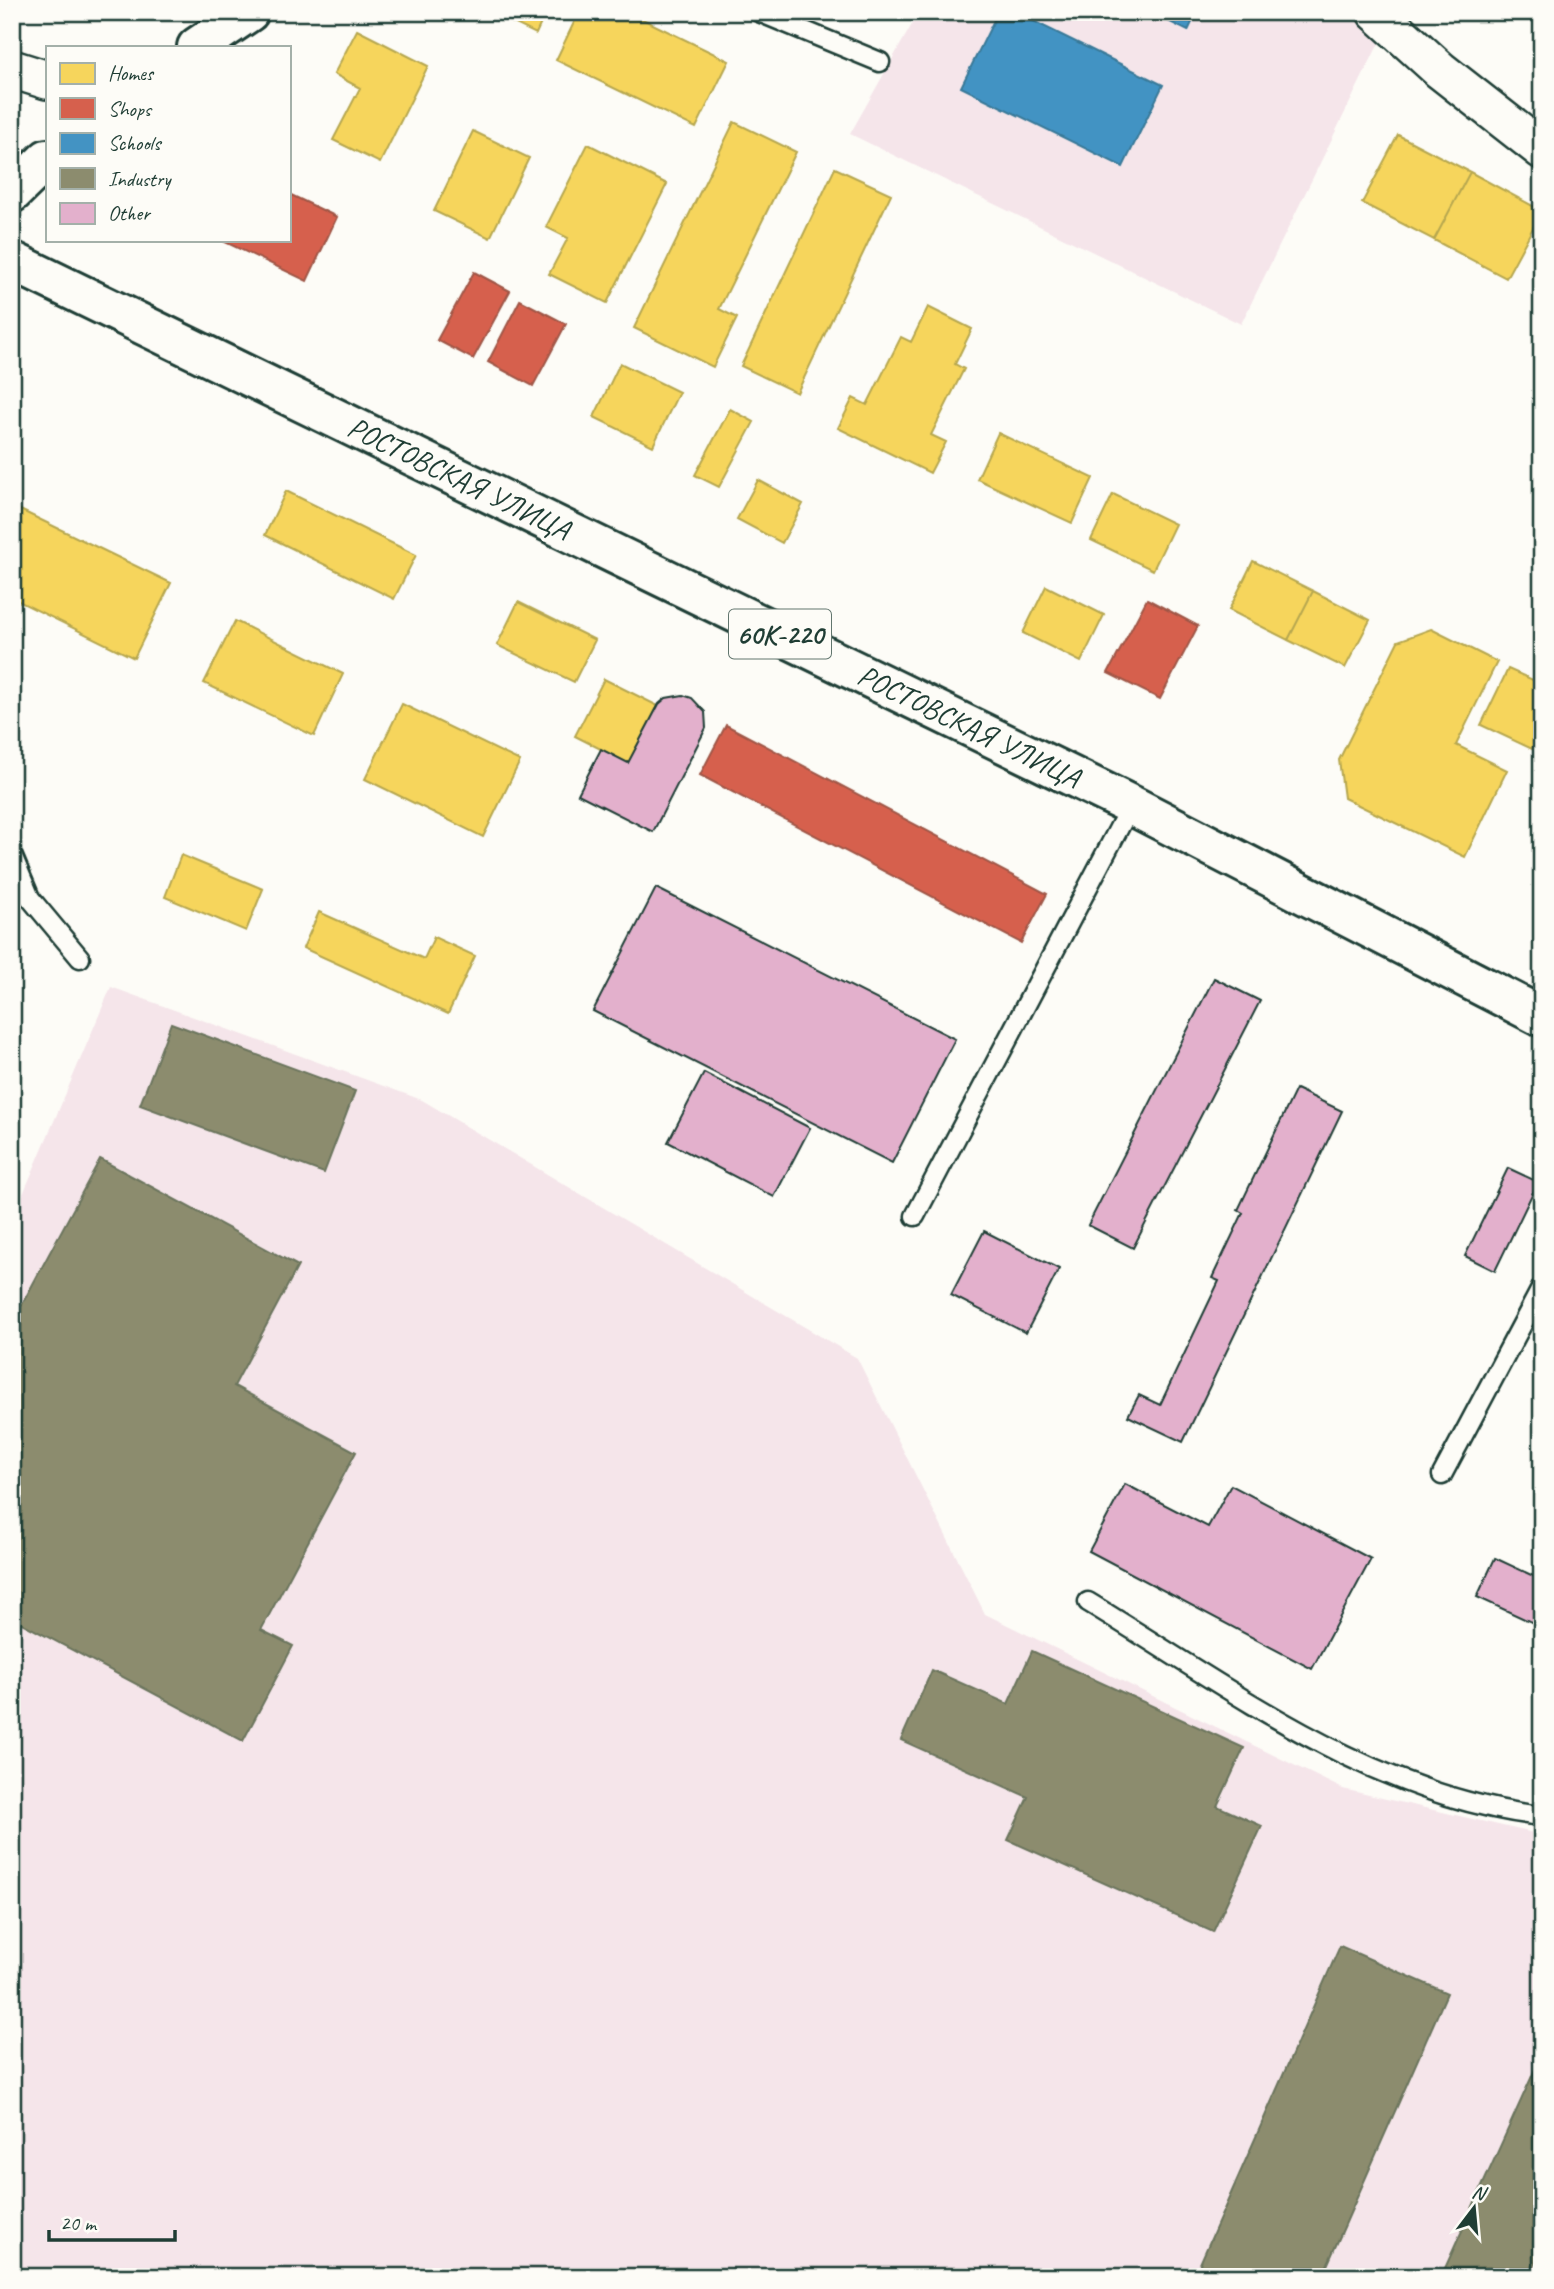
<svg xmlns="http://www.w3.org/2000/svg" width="1554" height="2289" font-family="Caveat,sans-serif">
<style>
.built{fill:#f5e5ea}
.homes{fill:#f6d55c;stroke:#b6a750;stroke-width:2}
.shops{fill:#d6604d;stroke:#9f5646;stroke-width:2}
.schools{fill:#4393c3;stroke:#387998;stroke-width:2}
.industry{fill:#8c8c6e;stroke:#6b745d;stroke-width:2}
.building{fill:#e3b0cc;stroke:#1f3d34;stroke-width:2}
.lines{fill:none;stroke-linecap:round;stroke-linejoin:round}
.lane-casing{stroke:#1f3d34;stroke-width:23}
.street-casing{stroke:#1f3d34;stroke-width:42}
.secondary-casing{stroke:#1f3d34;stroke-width:44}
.primary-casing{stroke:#1f3d34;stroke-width:44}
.lane{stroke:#fdfcf7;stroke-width:18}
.street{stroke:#fdfcf7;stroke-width:37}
.secondary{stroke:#fdfcf7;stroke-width:38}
.primary{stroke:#fdfcf7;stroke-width:38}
.labels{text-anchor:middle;stroke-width:7;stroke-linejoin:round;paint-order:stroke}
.shield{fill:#fdfcf7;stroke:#62766e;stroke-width:2}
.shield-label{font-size:28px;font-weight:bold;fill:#1f3d34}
.street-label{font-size:30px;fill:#1f3d34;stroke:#fdfcf7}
</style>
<rect width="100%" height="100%" fill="#fdfcf7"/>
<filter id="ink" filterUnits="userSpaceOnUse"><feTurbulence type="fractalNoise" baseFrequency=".0143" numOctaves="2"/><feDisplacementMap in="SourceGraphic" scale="14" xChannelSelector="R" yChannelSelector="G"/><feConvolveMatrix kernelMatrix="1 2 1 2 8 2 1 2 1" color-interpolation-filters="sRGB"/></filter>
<g filter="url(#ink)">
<path class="built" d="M 919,12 L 1353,12 L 1382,37 L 1241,324 L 850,134 Z
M 111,987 L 422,1100 L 857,1358 L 985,1614 L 1343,1789 L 1542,1835 L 1542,2277 L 12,2277 L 12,1220 Z"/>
<path class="homes" d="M 491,12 L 546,12 L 536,34 Z
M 579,12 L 628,12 L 729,61 L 696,128 L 556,60 Z
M 357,30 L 428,66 L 380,163 L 333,140 L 360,88 L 334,74 Z
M 734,122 L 796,152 L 719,309 L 737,318 L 713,367 L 634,328 Z
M 473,131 L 529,158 L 490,238 L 434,211 Z
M 1398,135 L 1470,172 L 1434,240 L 1362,203 Z
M 588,144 L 667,184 L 607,303 L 549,274 L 568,238 L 546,227 Z
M 835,168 L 891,194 L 797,393 L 741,366 Z
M 1470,172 L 1542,211 L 1506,278 L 1434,240 Z
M 928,307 L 972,329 L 955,364 L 964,369 L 931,435 L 946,442 L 930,473 L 838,428 L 853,398 L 867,405 L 901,337 L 911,342 Z
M 620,363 L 679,392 L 653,446 L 594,417 Z
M 730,409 L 754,422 L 719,487 L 695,475 Z
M 998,433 L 1093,478 L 1072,523 L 977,479 Z
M 758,480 L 803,504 L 782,543 L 737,519 Z
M 286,491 L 416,555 L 394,599 L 265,535 Z
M 1113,494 L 1175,524 L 1153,570 L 1091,540 Z
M 12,506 L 171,583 L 134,658 L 12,598 Z
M 1253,561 L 1313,591 L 1288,640 L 1229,610 Z
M 1046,586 L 1104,615 L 1081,662 L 1023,633 Z
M 1313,591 L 1370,620 L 1345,668 L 1288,640 Z
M 518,602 L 595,640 L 574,682 L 497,645 Z
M 235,621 L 343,674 L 314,736 L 204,683 Z
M 1431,629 L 1497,662 L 1456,745 L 1507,770 L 1465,857 L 1344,798 L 1339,760 L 1398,641 Z
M 1508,669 L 1542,684 L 1542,730 L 1532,749 L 1481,725 Z
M 604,679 L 658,706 L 628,763 L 575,736 Z
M 402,704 L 520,761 L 483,837 L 365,779 Z
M 181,855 L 263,889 L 246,931 L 165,897 Z
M 319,912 L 424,959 L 434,937 L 475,956 L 448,1014 L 303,948 Z"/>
<path class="shops" d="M 289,194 L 337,217 L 307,281 L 221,240 L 289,240 Z
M 474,272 L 510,291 L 473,359 L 437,340 Z
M 520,300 L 566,324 L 533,386 L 488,362 Z
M 1147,599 L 1198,626 L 1160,699 L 1108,673 Z
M 726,725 L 1047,894 L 1021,943 L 700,775 Z"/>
<path class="schools" d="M 998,12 L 1015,12 L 1163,85 L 1123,167 L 961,87 Z
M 1150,12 L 1197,12 L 1188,31 Z"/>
<path class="industry" d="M 171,1023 L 355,1091 L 324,1173 L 140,1105 Z
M 100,1159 L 298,1266 L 234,1386 L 356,1452 L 261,1630 L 293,1646 L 243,1741 L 12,1618 L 12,1323 Z
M 1032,1651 L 1244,1748 L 1217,1806 L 1262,1826 L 1213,1932 L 1008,1840 L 1028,1797 L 901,1740 L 932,1670 L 1008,1704 Z
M 1340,1946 L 1447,1993 L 1322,2277 L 1224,2277 L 1199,2266 Z
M 1542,2054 L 1542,2248 L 1529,2277 L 1441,2277 Z"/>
<path class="building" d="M 683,695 L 692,698 L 705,712 L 706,728 L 653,832 L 578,794 L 601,749 L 628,763 L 659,704 L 666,698 Z
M 656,888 L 955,1039 L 892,1163 L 593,1011 Z
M 1214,978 L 1260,1001 L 1133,1248 L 1088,1225 Z
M 704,1073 L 810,1128 L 774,1197 L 668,1142 Z
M 1296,1089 L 1342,1111 L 1183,1442 L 1128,1416 L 1139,1395 L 1160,1405 L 1219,1281 L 1212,1278 L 1243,1213 L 1238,1210 Z
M 1508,1168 L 1538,1182 L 1495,1271 L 1465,1256 Z
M 984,1231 L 1059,1269 L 1026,1333 L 951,1295 Z
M 1125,1484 L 1208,1527 L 1231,1485 L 1371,1559 L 1312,1669 L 1089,1551 Z
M 1495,1558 L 1542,1580 L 1542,1627 L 1477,1597 Z"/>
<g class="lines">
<g class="lane-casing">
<path id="lane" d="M 759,12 L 880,62
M 12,855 L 30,898 L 80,958
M 915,1216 L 1131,805
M 1442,1475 L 1542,1287
M 1088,1602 C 1230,1688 1372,1797 1542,1816"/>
</g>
<g class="street-casing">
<path id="street" d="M 1376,12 L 1440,70 L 1542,150
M 12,69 L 47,80"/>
</g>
<g class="secondary-casing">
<path id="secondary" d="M 197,47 L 249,12
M 12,193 L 47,159"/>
</g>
<g class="primary-casing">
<path id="primary" d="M 12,261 L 1131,805 L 1542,1017"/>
</g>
<use href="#lane" class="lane"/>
<use href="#street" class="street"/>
<use href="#secondary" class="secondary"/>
<use href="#primary" class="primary"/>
</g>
</g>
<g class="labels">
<rect class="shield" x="729" y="609.5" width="102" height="49" rx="5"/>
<g class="shield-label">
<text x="780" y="644">60К-220</text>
</g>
<g class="street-label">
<text transform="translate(459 478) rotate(26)" y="10">РОСТОВСКАЯ УЛИЦА</text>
<text transform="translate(969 726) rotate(26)" y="10">РОСТОВСКАЯ УЛИЦА</text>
</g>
</g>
<rect width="1554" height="2289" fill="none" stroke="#fdfcf7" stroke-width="42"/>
<rect x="21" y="21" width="1512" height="2247" fill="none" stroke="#1f3d34" stroke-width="2.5" filter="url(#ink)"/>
<rect x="46" y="46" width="245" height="196" fill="#fdfcf7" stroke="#a4b0a9" stroke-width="2"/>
<rect x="60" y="63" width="35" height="21" fill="#f6d55c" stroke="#a4b0a9" stroke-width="2"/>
<text x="108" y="80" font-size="21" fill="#1f3d34">Homes</text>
<rect x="60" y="98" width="35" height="21" fill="#d6604d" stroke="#a4b0a9" stroke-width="2"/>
<text x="108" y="116" font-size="21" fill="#1f3d34">Shops</text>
<rect x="60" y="133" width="35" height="21" fill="#4393c3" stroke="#a4b0a9" stroke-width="2"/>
<text x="108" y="150" font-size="21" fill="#1f3d34">Schools</text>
<rect x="60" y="168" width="35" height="21" fill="#8c8c6e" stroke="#a4b0a9" stroke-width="2"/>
<text x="108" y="186" font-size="21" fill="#1f3d34">Industry</text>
<rect x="60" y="203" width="35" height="21" fill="#e3b0cc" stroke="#a4b0a9" stroke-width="2"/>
<text x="108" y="220" font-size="21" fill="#1f3d34">Other</text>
<g transform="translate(1474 2208) rotate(16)" stroke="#fdfcf7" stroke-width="5" paint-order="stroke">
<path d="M0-5L12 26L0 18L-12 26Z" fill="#1f3d34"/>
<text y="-10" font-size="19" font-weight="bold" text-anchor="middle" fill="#1f3d34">N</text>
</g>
<path d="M49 2230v10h126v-10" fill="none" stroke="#1f3d34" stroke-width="3.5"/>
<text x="60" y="2230" font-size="21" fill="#1f3d34" stroke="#fdfcf7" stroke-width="5" paint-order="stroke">20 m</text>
</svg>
